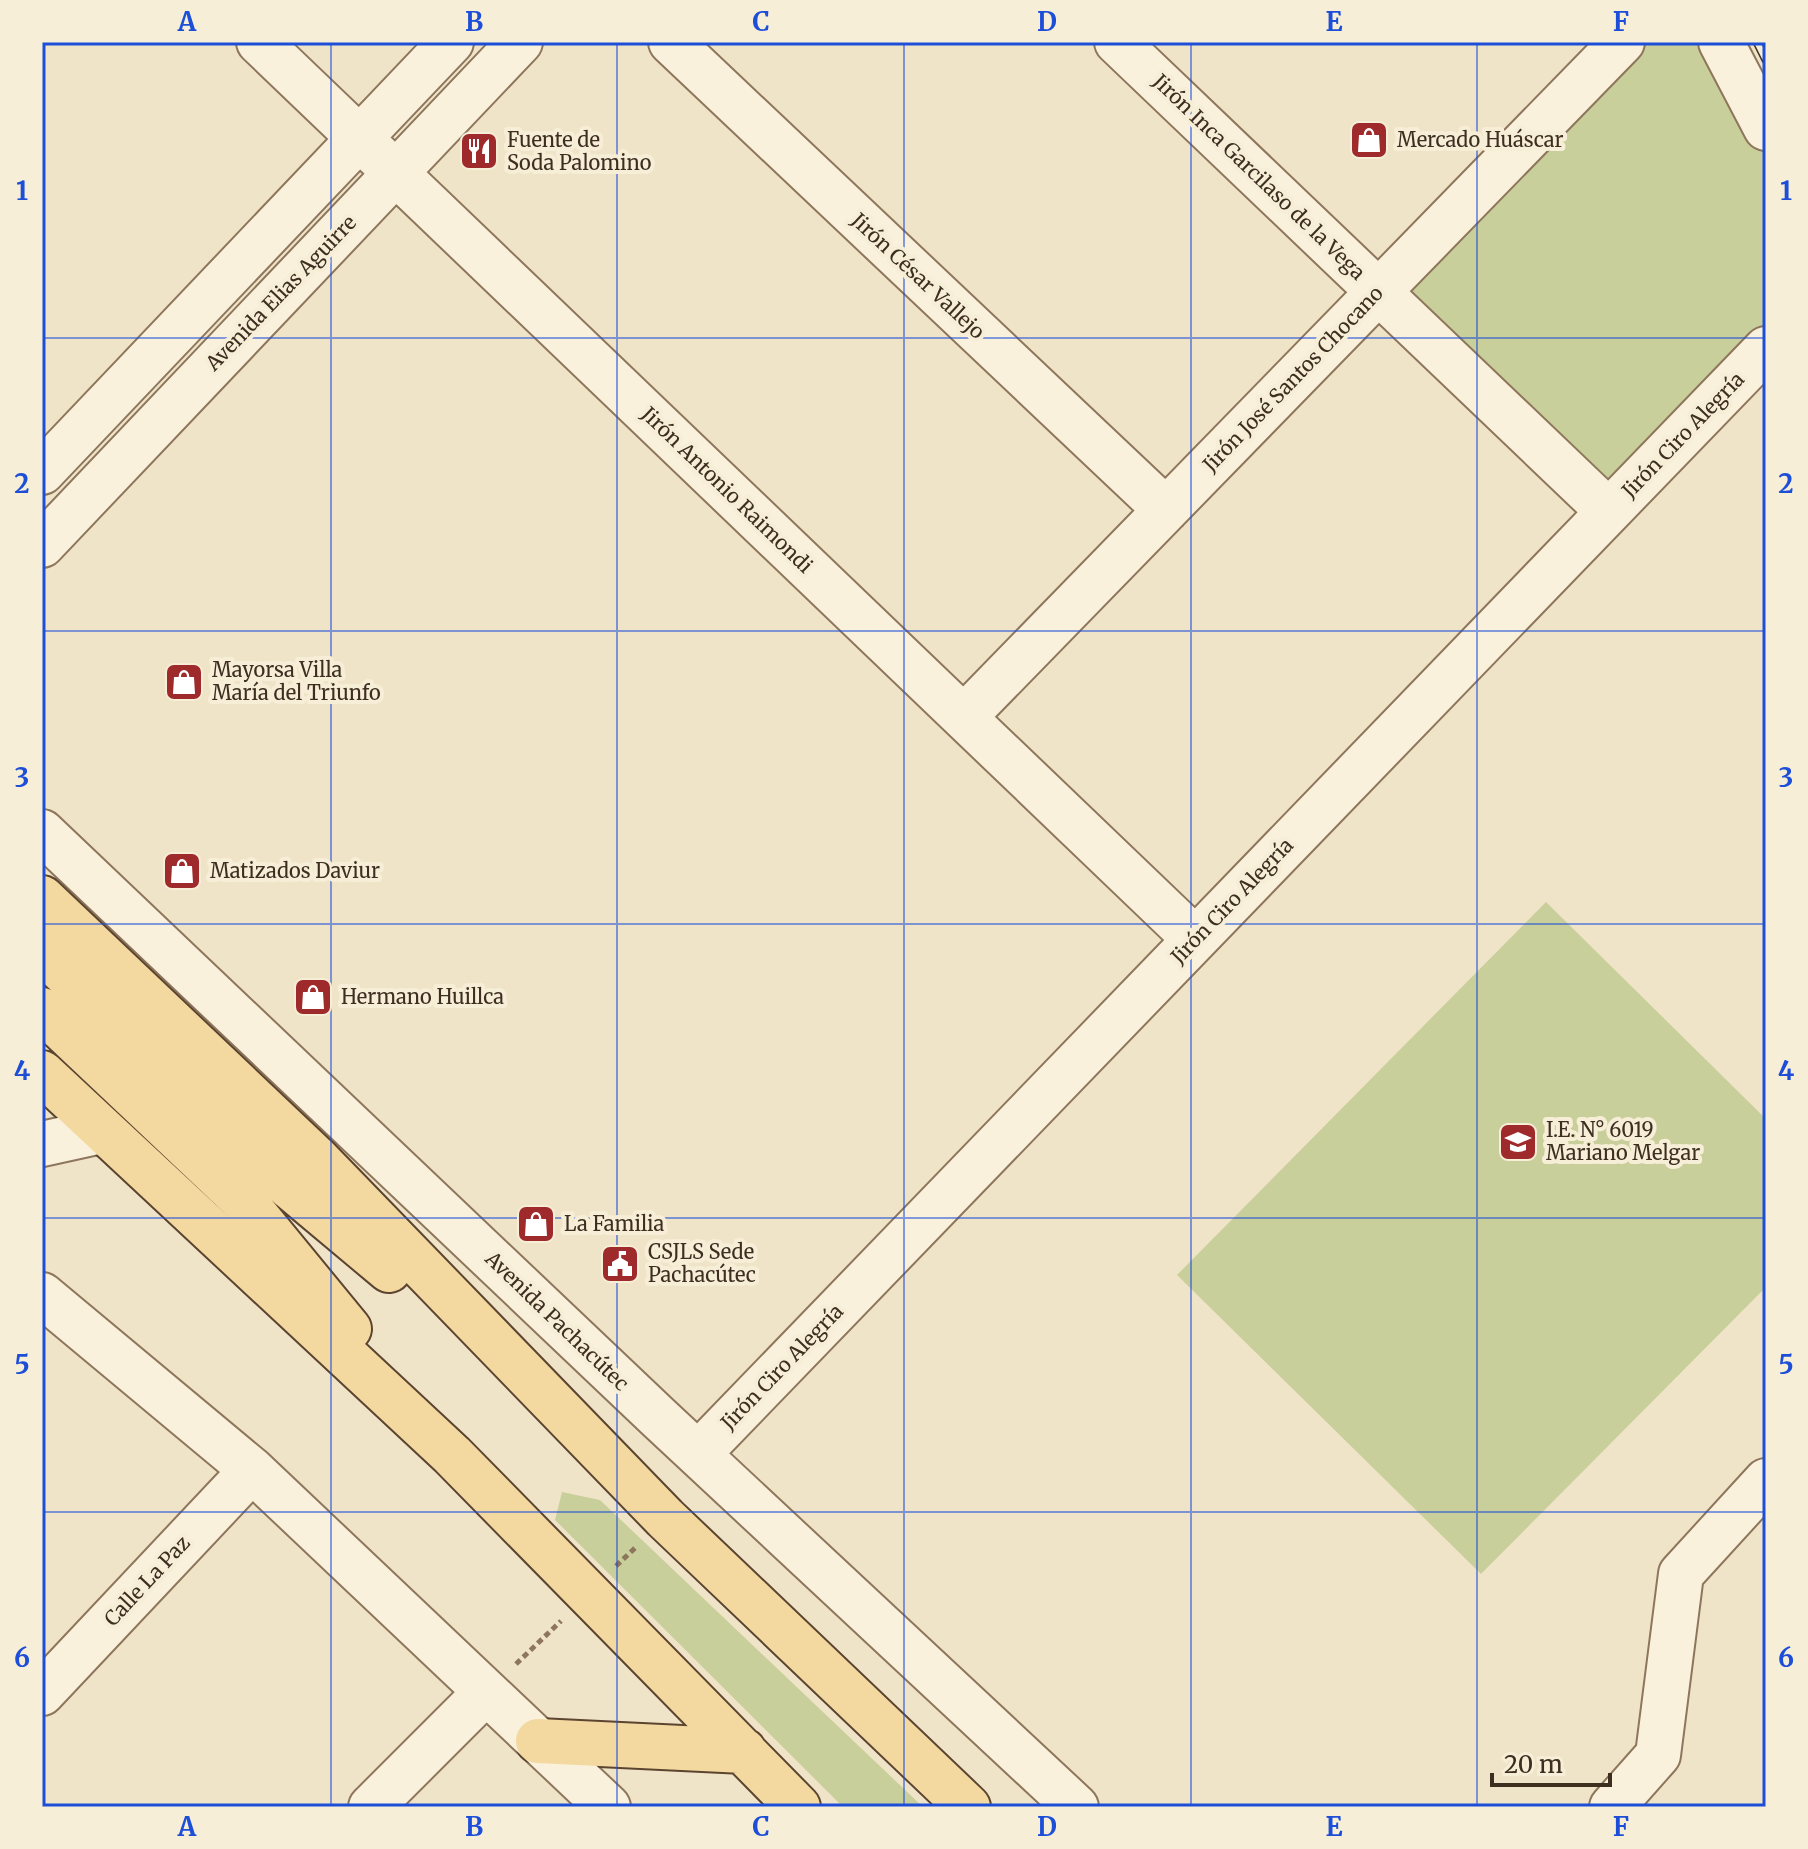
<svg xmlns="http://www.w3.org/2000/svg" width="1808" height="1849" font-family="Merriweather,serif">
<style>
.green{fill:#c9cf9b}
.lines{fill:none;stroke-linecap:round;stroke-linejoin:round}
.minor-casing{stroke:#8d765c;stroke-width:48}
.major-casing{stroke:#5b4430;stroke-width:48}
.path{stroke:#8d765c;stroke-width:5;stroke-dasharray:6 4;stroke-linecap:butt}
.minor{stroke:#faf1dc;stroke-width:44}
.major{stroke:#f3d9a0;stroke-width:44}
.rail-casing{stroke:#3d2e20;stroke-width:9}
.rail{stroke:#f7eed8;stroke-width:6;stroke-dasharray:18;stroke-linecap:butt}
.grid{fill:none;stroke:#1d4ed8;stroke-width:2;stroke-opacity:0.55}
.labels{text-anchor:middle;stroke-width:8;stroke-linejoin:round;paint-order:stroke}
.poi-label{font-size:20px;fill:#3d2e20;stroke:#f7eed8;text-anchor:start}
.street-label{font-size:20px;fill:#3d2e20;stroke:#f7eed8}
.neatline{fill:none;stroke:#1d4ed8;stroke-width:3}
.grid-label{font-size:26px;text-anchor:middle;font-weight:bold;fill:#1d4ed8}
</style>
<rect width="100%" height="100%" fill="#f0e4c8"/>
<path class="green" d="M 1644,42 L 1709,42 L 1766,154 L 1766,337 L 1606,494 L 1391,293 Z
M 1546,902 L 1766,1119 L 1766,1287 L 1481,1574 L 1177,1275 Z
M 562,1492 L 600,1500 L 923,1807 L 843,1807 L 555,1520 Z"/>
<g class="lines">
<g class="minor-casing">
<path id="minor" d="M 259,42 L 1195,939
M 671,42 L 1166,510
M 1117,42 L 1608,511
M 1721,42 L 1766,128
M 42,472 L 451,42
M 42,545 L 520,42
M 964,717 L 1622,42
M 42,832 L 659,1418 L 1076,1807
M 42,1144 L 101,1131
M 42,1295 L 252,1470 L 608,1807
M 699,1453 L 1766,349
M 42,1693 L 252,1470
M 371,1807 L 486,1692
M 1612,1807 L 1658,1755 L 1681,1574 L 1766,1481"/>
</g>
<g class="major-casing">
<path id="major" d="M 42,898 L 318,1160 L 665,1518 L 968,1807
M 42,951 L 291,1188 L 389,1270
M 42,1010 L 244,1201 L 349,1329
M 42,1073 L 452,1455 L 798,1807
M 538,1741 L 744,1751"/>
</g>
<path class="path" d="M 616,1566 L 635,1548
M 516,1664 L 561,1621"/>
<use href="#minor" class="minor"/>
<use href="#major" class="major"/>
<g class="rail-casing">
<path id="rail" d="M 1757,42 L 1766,60"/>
</g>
<use href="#rail" class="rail"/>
</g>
<path class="grid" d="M 331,42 L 331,1807M 617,42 L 617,1807M 904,42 L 904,1807M 1191,42 L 1191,1807M 1477,42 L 1477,1807M 42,338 L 1766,338M 42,631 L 1766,631M 42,924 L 1766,924M 42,1218 L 1766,1218M 42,1512 L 1766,1512"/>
<defs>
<g id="shop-square" transform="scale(2)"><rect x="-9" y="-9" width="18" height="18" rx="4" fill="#9e2a2b" stroke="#f7eed8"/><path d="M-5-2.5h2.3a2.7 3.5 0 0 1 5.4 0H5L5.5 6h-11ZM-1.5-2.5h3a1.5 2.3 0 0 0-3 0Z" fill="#fff"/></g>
<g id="restaurant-square" transform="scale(2)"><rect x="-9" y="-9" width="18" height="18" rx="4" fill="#9e2a2b" stroke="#f7eed8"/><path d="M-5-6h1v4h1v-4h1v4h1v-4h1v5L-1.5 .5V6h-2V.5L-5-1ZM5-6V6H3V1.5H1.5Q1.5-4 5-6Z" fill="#fff"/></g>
<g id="school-square" transform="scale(2)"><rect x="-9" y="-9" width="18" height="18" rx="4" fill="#9e2a2b" stroke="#f7eed8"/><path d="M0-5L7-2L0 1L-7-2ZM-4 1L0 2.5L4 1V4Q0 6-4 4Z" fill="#fff"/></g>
<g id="civic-square" transform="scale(2)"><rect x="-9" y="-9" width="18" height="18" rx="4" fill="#9e2a2b" stroke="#f7eed8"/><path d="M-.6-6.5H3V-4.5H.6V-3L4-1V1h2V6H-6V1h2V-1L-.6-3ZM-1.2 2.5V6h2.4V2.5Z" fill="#fff"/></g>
</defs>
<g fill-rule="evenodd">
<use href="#shop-square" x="1369" y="140"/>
<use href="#restaurant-square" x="479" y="151"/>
<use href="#shop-square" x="184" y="682"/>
<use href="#shop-square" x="182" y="871"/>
<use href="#shop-square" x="313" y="997"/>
<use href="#school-square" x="1518" y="1142"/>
<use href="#shop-square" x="536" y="1224"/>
<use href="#civic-square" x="620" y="1264"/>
</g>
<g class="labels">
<g class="poi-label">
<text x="507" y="147">Fuente de<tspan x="507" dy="23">Soda Palomino</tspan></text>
<text x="1397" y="147">Mercado Huáscar</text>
<text x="212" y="677">Mayorsa Villa<tspan x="212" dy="23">María del Triunfo</tspan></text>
<text x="210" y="878">Matizados Daviur</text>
<text x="341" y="1004">Hermano Huillca</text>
<text x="1546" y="1137">I.E. N° 6019<tspan x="1546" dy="23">Mariano Melgar</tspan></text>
<text x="564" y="1231">La Familia</text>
<text x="648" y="1259">CSJLS Sede<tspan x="648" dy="23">Pachacútec</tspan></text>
</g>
<g class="street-label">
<text transform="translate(1259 177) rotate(44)" y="7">Jirón Inca Garcilaso de la Vega</text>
<text transform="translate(918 276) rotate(43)" y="7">Jirón César Vallejo</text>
<text transform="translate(281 293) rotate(-46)" y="7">Avenida Elias Aguirre</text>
<text transform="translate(1293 379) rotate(-46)" y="7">Jirón José Santos Chocano</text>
<text transform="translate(1683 435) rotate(-46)" y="7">Jirón Ciro Alegría</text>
<text transform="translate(727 490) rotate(44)" y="7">Jirón Antonio Raimondi</text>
<text transform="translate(1232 901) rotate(-46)" y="7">Jirón Ciro Alegría</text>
<text transform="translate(557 1321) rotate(44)" y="7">Avenida Pachacútec</text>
<text transform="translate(782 1367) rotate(-46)" y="7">Jirón Ciro Alegría</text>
<text transform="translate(147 1581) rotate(-47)" y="7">Calle La Paz</text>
</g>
</g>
<rect width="1808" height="1849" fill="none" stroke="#f7eed8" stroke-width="88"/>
<path d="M1492 1773v12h118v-12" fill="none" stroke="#3d2e20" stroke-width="4"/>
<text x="1504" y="1773" font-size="24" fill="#3d2e20" stroke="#f7eed8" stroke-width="6" paint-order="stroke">20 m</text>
<rect x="44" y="44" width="1720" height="1761" class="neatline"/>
<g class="grid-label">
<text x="187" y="31">A</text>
<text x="474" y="31">B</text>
<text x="761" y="31">C</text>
<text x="1047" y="31">D</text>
<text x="1334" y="31">E</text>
<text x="1621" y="31">F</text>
<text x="22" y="200">1</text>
<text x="1786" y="200">1</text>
<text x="22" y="493">2</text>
<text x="1786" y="493">2</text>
<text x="22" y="787">3</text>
<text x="1786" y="787">3</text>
<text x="22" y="1080">4</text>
<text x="1786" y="1080">4</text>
<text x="22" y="1374">5</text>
<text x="1786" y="1374">5</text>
<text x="22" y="1667">6</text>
<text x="1786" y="1667">6</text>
<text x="187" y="1836">A</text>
<text x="474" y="1836">B</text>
<text x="761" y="1836">C</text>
<text x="1047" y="1836">D</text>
<text x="1334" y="1836">E</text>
<text x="1621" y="1836">F</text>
</g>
</svg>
